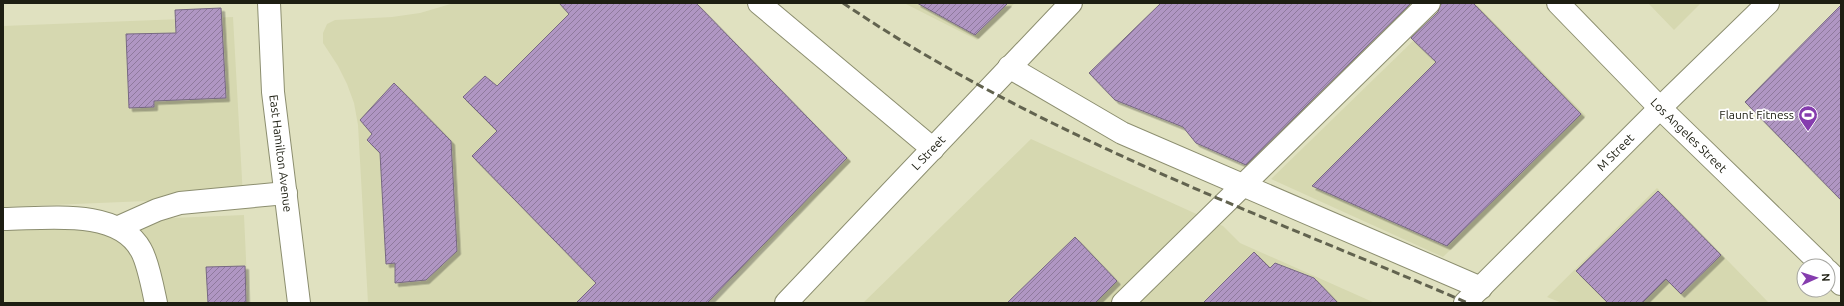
<svg xmlns="http://www.w3.org/2000/svg" width="1844" height="306" font-family="Ubuntu,sans-serif">
<style>
.built{fill:#d6d8b0}
.building{fill:url(#building-hatch);stroke:#776882;filter:url(#shadow)}
.lines{fill:none;stroke-linecap:round;stroke-linejoin:round}
.minor-casing{stroke:#8c8e6f;stroke-width:24}
.minor{stroke:#fff;stroke-width:22}
.rail{stroke:#62634f;stroke-width:3;stroke-dasharray:8 4;stroke-linecap:butt}
.labels{text-anchor:middle;stroke-width:3.5;stroke-linejoin:round;paint-order:stroke}
.poi-label{font-size:12px;fill:#1d1e12;stroke:#fff;text-anchor:end}
.street-label{font-size:12px;fill:#1d1e12;stroke:#fff}
</style>
<defs>
<pattern id="building-hatch" width="6" height="6" patternUnits="userSpaceOnUse"><rect width="6" height="6" fill="#b096c3"/><path d="M-1 1l2-2M0 6l6-6M5 7l2-2" fill="none" stroke="#8f7a9d"/></pattern>
<filter id="shadow"><feDropShadow dx="3.5" dy="3.5" stdDeviation="0" flood-color="#0004"/></filter>
</defs>
<rect width="100%" height="100%" fill="#e0e1c0"/>
<path class="built" d="M 454,3 L 696,3 L 851,162 L 708,303 L 368,303 L 358,125 L 354,103 L 347,84 L 338,66 L 323,43 L 323,33 L 327,24 L 335,20 L 392,17 L 420,13 Z
M 904,3 L 1015,3 L 977,40 Z
M 1452,3 L 1475,3 L 1586,116 L 1443,257 L 1271,179 Z
M 1648,3 L 1701,3 L 1674,30 Z
M 233,17 L 243,197 L 3,207 L 3,26 Z
M 1031,139 L 1223,226 L 1240,243 L 1375,303 L 863,303 Z
M 1657,188 L 1769,303 L 1562,303 L 1547,297 Z
M 244,215 L 248,303 L 3,303 L 3,225 Z"/>
<path class="building" d="M 559,3 L 696,3 L 847,158 L 707,303 L 576,303 L 596,283 L 472,156 L 497,131 L 463,97 L 485,76 L 497,86 L 569,14 Z
M 917,3 L 1008,3 L 975,35 Z
M 1161,3 L 1411,3 L 1246,165 L 1196,143 L 1183,127 L 1115,100 L 1089,73 Z
M 1441,3 L 1473,3 L 1581,114 L 1447,246 L 1312,186 L 1436,62 L 1411,38 L 1438,12 Z
M 1841,5 L 1841,200 L 1745,102 Z
M 221,8 L 226,98 L 154,101 L 154,107 L 129,108 L 126,34 L 176,33 L 175,10 Z
M 394,83 L 451,141 L 457,251 L 426,280 L 395,283 L 395,263 L 386,264 L 380,153 L 367,140 L 372,134 L 360,120 Z
M 1658,191 L 1721,255 L 1681,294 L 1666,279 L 1642,303 L 1608,303 L 1576,271 Z
M 1075,237 L 1117,281 L 1095,303 L 1007,303 Z
M 1254,252 L 1270,268 L 1275,263 L 1314,278 L 1338,303 L 1203,303 Z
M 245,266 L 246,303 L 208,303 L 206,267 Z"/>
<g class="lines">
<g class="minor-casing">
<g id="minor">
<path id="s1" d="M 269,3 L 273,92 L 299,303"/>
<path d="M 759,3 L 933,149"/>
<path id="s2" d="M 1558,3 L 1660,108 L 1823,266"/>
<path d="M 1009,67 L 1122,133 L 1481,288"/>
<path d="M 3,219 C 44,219 118,207 141,250 C 148,262 153,289 156,303"/>
<path d="M 119,227 L 157,210 L 180,203 L 286,193"/>
<path d="M 1828,271 L 1841,284"/>
<path id="s3" d="M 786,303 L 1071,3"/>
<path d="M 1123,303 L 1429,3"/>
<path id="s4" d="M 1465,303 L 1660,108 L 1768,3"/>
</g>
</g>
<use href="#minor" class="minor"/>
<path class="rail" d="M 843,3 C 1036,134 1256,212 1468,303"/>
</g>
<defs>
<g id="stadium-pin" transform="scale(1)"><path d="M0 17L-7.5 6A9.5 9.5 0 1 1 7.5 6Z" fill="#853cae" stroke="#fff"/><path d="M0-5a6.5 5 0 1 0 0 10a6.5 5 0 1 0 0-10ZM-3.5-1.8h7v3.6h-7Z" fill="#fff"/></g>
</defs>
<g fill-rule="evenodd">
<use href="#stadium-pin" x="1808" y="115"/>
</g>
<g class="labels">
<g class="poi-label">
<text x="1794" y="119">Flaunt Fitness</text>
</g>
<g class="street-label">
<text dy="4" stroke="none"><textPath href="#s2" startOffset="186">Los Angeles Street</textPath></text>
<text dy="4" stroke="none"><textPath href="#s4" startOffset="213">M Street</textPath></text>
<text dy="4" stroke="none"><textPath href="#s1" startOffset="151">East Hamilton Avenue</textPath></text>
<text dy="4" stroke="none"><textPath href="#s3" startOffset="207">L Street</textPath></text>
</g>
</g>
<rect width="1844" height="306" fill="none" stroke="#1d1e12" stroke-width="8"/>
<g transform="translate(1816 278) rotate(87)"><circle r="19" fill="#ffffff" stroke="#a5a5a0"/>
<path d="M0-3L7 15L0 10L-7 15Z" fill="#853cae"/>
<text y="-6" font-size="11" font-weight="bold" text-anchor="middle" fill="#1d1e12">N</text>
</g>
</svg>
